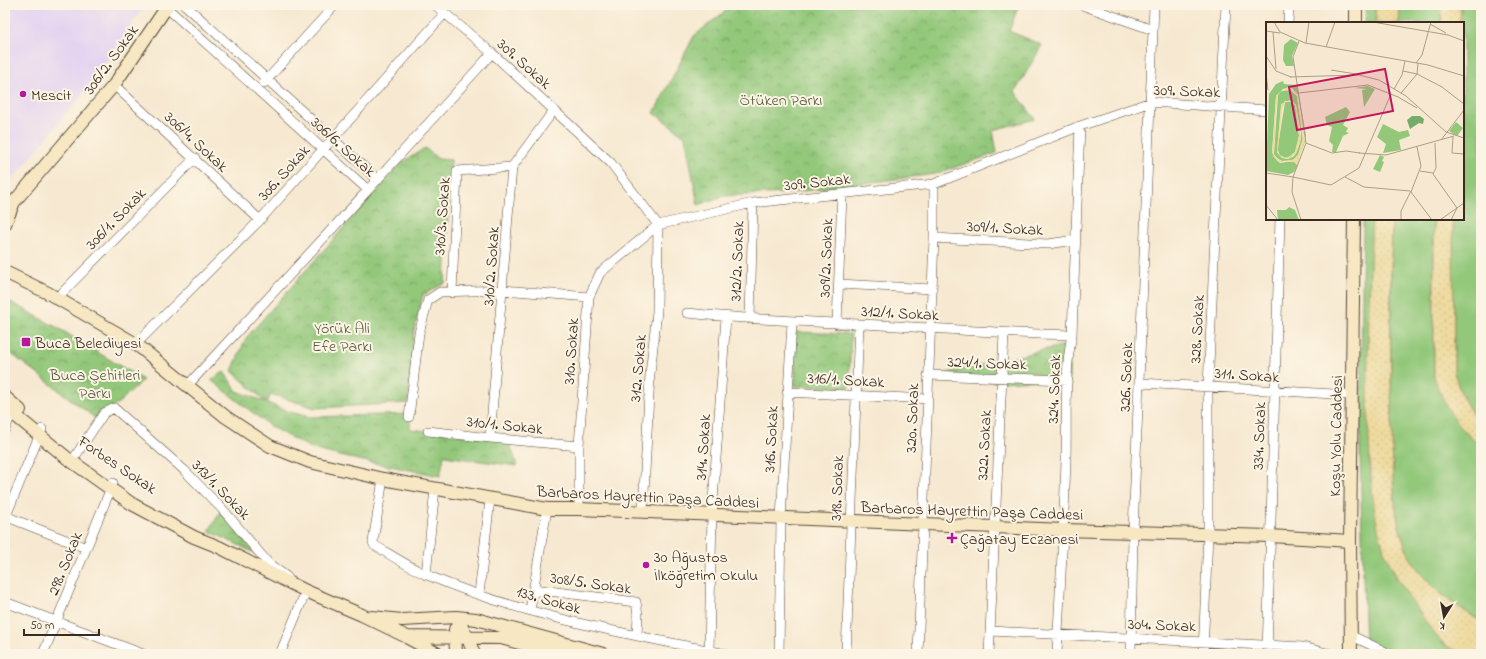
<svg xmlns="http://www.w3.org/2000/svg" width="1486" height="659" font-family="'Indie Flower',sans-serif">
<style>
.built{fill:#e4d3f1}
.grass{fill:#93c87a;stroke:#67794c}
.sand{fill:url(#sand-dots);stroke:#94825e}
.park{fill:url(#park-crowns);stroke:#67794c}
.lines{fill:none;stroke-linecap:round;stroke-linejoin:round}
.street-casing{stroke:#574739;stroke-width:10}
.secondary-casing{stroke:#574739;stroke-width:14}
.street{stroke:#fff;stroke-width:9}
.secondary{stroke:#f7e8c3;stroke-width:12}
.poi-dot{fill:#b5179e;stroke:#fcf5e5;stroke-width:1.5}
.labels{text-anchor:middle;stroke-width:4;stroke-linejoin:round;paint-order:stroke}
.street-label{font-size:16px;fill:#3b2a1e;stroke:#fcf5e5}
.poi-label{font-size:16px;fill:#3b2a1e;stroke:#fcf5e5;text-anchor:start}
.park-label{font-size:16px;fill:#55593a;stroke:#fcf5e5}
.inset-road{fill:none;stroke:#ac9d89;stroke-width:1}
.view{fill:#c2185b;fill-opacity:0.15;stroke:#c2185b;stroke-width:2}
.inset-edge{fill:none;stroke:#3b2a1e;stroke-width:2}
</style>
<defs>
<pattern id="sand-dots" width="8" height="8" patternUnits="userSpaceOnUse"><rect width="8" height="8" fill="#eeda9e"/><path d="M2 2h.1M6 6h.1" fill="none" stroke="#cdbb88" stroke-width="1.8" stroke-linecap="round"/></pattern>
<pattern id="park-crowns" width="20" height="18" patternUnits="userSpaceOnUse"><rect width="20" height="18" fill="#93c87a"/><path d="M2 6a3 3 0 1 1 6 0M12 15a3 3 0 1 1 6 0" fill="none" stroke="#79a363"/></pattern>
</defs>
<rect width="100%" height="100%" fill="#fcf5e5"/>
<filter id="ink" filterUnits="userSpaceOnUse"><feTurbulence type="fractalNoise" baseFrequency=".025" numOctaves="2"/><feDisplacementMap in="SourceGraphic" scale="8" xChannelSelector="R" yChannelSelector="G"/><feConvolveMatrix kernelMatrix="1 2 1 2 8 2 1 2 1" color-interpolation-filters="sRGB"/></filter>
<filter id="wash" filterUnits="userSpaceOnUse"><feTurbulence type="fractalNoise" baseFrequency=".012" numOctaves="4" result="noise"/><feDisplacementMap in="SourceGraphic" scale="16" xChannelSelector="R" yChannelSelector="G"/><feGaussianBlur stdDeviation="0.9" result="paint"/><feColorMatrix in="noise" values="0 0 0 0 0 0 0 0 0 0 0 0 0 0 0 0 0 1.4 0 .05"/><feComposite in="paint" operator="in"/></filter>
<g filter="url(#wash)">
<rect width="100%" height="100%" fill="#f7e9d1"/>
<path class="built" d="M 5,5 L 145,5 L 94,80 L 18,173 L 5,186 Z"/>
<path class="grass" d="M 1366,5 L 1375,5 L 1376,23 L 1365,23 Z
M 1400,5 L 1442,5 L 1441,23 L 1399,23 Z
M 1461,5 L 1481,5 L 1481,423 C 1467,410 1459,391 1454,372 L 1453,219 L 1463,219 L 1463,23 L 1460,23 Z
M 1363,219 L 1372,219 L 1368,347 L 1370,460 L 1376,517 L 1384,550 L 1395,576 L 1409,597 L 1443,644 L 1464,654 L 1365,654 L 1360,457 Z
M 1392,219 L 1434,219 L 1434,376 L 1468,435 L 1481,446 L 1481,621 C 1453,605 1426,586 1410,557 C 1391,520 1393,466 1392,425 C 1390,357 1391,288 1392,219 Z"/>
<path class="sand" d="M 1375,5 L 1400,5 L 1399,23 L 1376,23 Z
M 1442,5 L 1461,5 L 1460,23 L 1441,23 Z
M 1372,219 L 1392,219 C 1390,287 1390,355 1392,422 C 1393,464 1390,519 1410,557 C 1426,586 1453,605 1481,621 L 1481,654 C 1446,654 1438,640 1420,613 C 1406,594 1393,573 1384,550 C 1372,515 1371,477 1369,440 C 1366,366 1369,293 1372,219 Z
M 1434,219 L 1453,219 L 1454,372 C 1459,391 1467,410 1481,423 L 1481,446 C 1457,427 1443,406 1434,376 Z"/>
<path class="park" d="M 733,5 L 1019,5 L 1009,31 L 1042,45 L 1015,92 L 1035,119 L 993,130 L 997,153 L 935,174 L 788,193 L 723,196 L 698,205 L 685,136 L 654,113 L 694,36 Z
M 425,148 L 438,159 L 451,160 L 445,283 L 423,295 L 414,331 L 408,403 L 315,408 L 271,394 L 267,403 L 290,412 L 310,417 L 410,414 L 410,429 L 509,440 L 517,466 L 444,456 L 440,476 L 344,457 L 313,449 L 271,427 L 211,380 L 224,372 L 237,391 L 266,402 L 232,371 L 246,338 L 400,164 Z
M 5,299 L 58,328 L 143,380 L 99,421 L 5,349 Z
M 795,332 L 851,334 L 849,388 L 795,386 Z
M 1060,346 L 1070,347 L 1069,379 L 1000,382 L 928,378 Z
M 220,512 L 255,553 L 209,531 Z"/>
</g>
<g filter="url(#ink)">
<g class="lines">
<g class="street-casing">
<path id="street" d="M 185,5 L 378,180
M 435,5 L 492,53 L 611,163 L 658,225
M 1082,5 L 1153,30
M 166,7 L 368,190 L 492,53
M 1288,23 L 1289,5
M 264,83 L 335,5
M 114,85 L 260,220
M 934,238 L 1048,244 L 1075,240
M 839,284 L 932,289
M 452,293 L 457,171 L 512,167
M 57,298 L 195,158
M 687,313 C 752,320 816,322 881,325 C 945,329 1008,334 1072,335
M 750,319 L 753,203
M 837,324 L 842,194
M 136,344 L 260,220 L 445,13
M 928,375 L 1068,380
M 1140,383 L 1351,395
M 187,386 L 368,190
M 787,392 L 928,399
M 409,417 L 419,333 L 428,300 L 440,292 L 503,290 L 589,297
M 5,429 L 12,412
M 428,431 L 490,438 L 579,446
M 490,438 L 512,167 L 554,110
M 76,455 L 104,413 L 114,408 L 184,470 L 225,512 L 268,563 L 287,577
M 383,479 L 373,542 L 374,545 C 391,555 409,567 427,575 C 522,616 625,633 726,654
M 579,509 L 579,446 L 589,297 L 600,273 L 658,225 L 753,203 L 934,184 L 1080,126 L 1151,102 L 1267,110
M 643,512 L 650,374 L 657,311 L 658,225
M 5,516 L 86,548
M 5,518 L 42,429
M 426,575 L 435,489
M 533,589 L 636,602 L 638,615 L 637,636
M 479,594 L 490,500
M 5,602 L 143,654
M 530,610 L 547,509
M 991,631 L 1303,647 L 1331,654
M 1350,635 L 1390,654
M 709,651 L 712,515 L 726,317
M 43,654 L 113,483
M 280,654 L 306,591 L 300,587
M 779,654 L 781,519 L 792,322
M 846,654 L 859,324
M 918,654 L 934,238 L 934,184
M 989,654 L 1004,334
M 1057,654 C 1060,589 1064,524 1066,460 C 1067,422 1064,371 1072,335 L 1080,126
M 1131,654 L 1133,532 L 1154,5
M 1203,654 L 1208,533 L 1208,386 L 1226,5
M 1267,654 L 1280,219"/>
</g>
<g class="secondary-casing">
<path id="secondary" d="M 1356,23 L 1356,5
M 5,224 L 14,202 L 114,85 L 168,5
M 5,272 L 48,293 L 136,344 L 226,417 L 270,446 L 310,462 L 383,479 L 547,509 L 579,509 L 1064,530 L 1270,536 L 1350,541
M 5,397 L 20,410
M 5,407 L 67,458 L 132,504 L 194,537 L 219,547 L 306,591 L 362,615 L 407,637 L 501,638 L 559,654
M 372,617 L 402,620 L 456,617 L 476,619 L 603,654
M 456,617 L 467,636 L 474,654
M 455,629 L 456,654
M 408,638 L 438,654
M 1351,654 L 1350,541 L 1354,219"/>
</g>
<use href="#street" class="street"/>
<use href="#secondary" class="secondary"/>
</g>
</g>
<g class="poi-dot">
<circle cx="23" cy="94" r="4"/>
<rect x="21" y="337" width="10" height="10" rx="2"/>
<path d="M950 532h4v4h4v4h-4v4h-4v-4h-4v-4h4z"/>
<circle cx="646" cy="565" r="4"/>
</g>
<g class="labels">
<g class="street-label">
<text transform="translate(110 59) rotate(-54)" y="6">306/2. Sokak</text>
<text transform="translate(525 63) rotate(42)" y="6">309. Sokak</text>
<text transform="translate(1187 90) rotate(2)" y="6">309. Sokak</text>
<text transform="translate(197 141) rotate(43)" y="6">306/4. Sokak</text>
<text transform="translate(344 146) rotate(42)" y="6">306/6. Sokak</text>
<text transform="translate(283 172) rotate(-48)" y="6">306. Sokak</text>
<text transform="translate(817 181) rotate(-6)" y="6">309. Sokak</text>
<text transform="translate(441 216) rotate(-86)" y="6">310/3. Sokak</text>
<text transform="translate(115 218) rotate(-46)" y="6">306/1. Sokak</text>
<text transform="translate(1005 227) rotate(3)" y="6">309/1. Sokak</text>
<text transform="translate(825 258) rotate(-88)" y="6">309/2. Sokak</text>
<text transform="translate(736 261) rotate(-88)" y="6">312/2. Sokak</text>
<text transform="translate(490 266) rotate(-86)" y="6">310/2. Sokak</text>
<text transform="translate(900 312) rotate(3)" y="6">312/1. Sokak</text>
<text transform="translate(1196 329) rotate(-87)" y="6">328. Sokak</text>
<text transform="translate(570 351) rotate(-86)" y="6">310. Sokak</text>
<text transform="translate(987 362) rotate(2)" y="6">324/1. Sokak</text>
<text transform="translate(637 368) rotate(-85)" y="6">312. Sokak</text>
<text transform="translate(1247 374) rotate(4)" y="6">311. Sokak</text>
<text transform="translate(1125 377) rotate(-88)" y="6">326. Sokak</text>
<text transform="translate(846 379) rotate(3)" y="6">316/1. Sokak</text>
<text transform="translate(1053 389) rotate(-88)" y="6">324. Sokak</text>
<text transform="translate(911 418) rotate(-88)" y="6">320. Sokak</text>
<text transform="translate(505 424) rotate(6)" y="6">310/1. Sokak</text>
<text transform="translate(1258 436) rotate(-88)" y="6">334. Sokak</text>
<text transform="translate(1335 436) rotate(-89)" y="6">Koşu Yolu Caddesi</text>
<text transform="translate(770 439) rotate(-87)" y="6">316. Sokak</text>
<text transform="translate(983 445) rotate(-87)" y="6">322. Sokak</text>
<text transform="translate(702 447) rotate(-86)" y="6">314. Sokak</text>
<text transform="translate(118 464) rotate(34)" y="6">Forbes Sokak</text>
<text transform="translate(836 488) rotate(-88)" y="6">318. Sokak</text>
<text transform="translate(222 489) rotate(46)" y="6">313/1. Sokak</text>
<text transform="translate(648 496) rotate(3)" y="6">Barbaros Hayrettin Paşa Caddesi</text>
<text transform="translate(972 510) rotate(2)" y="6">Barbaros Hayrettin Paşa Caddesi</text>
<text transform="translate(64 563) rotate(-68)" y="6">298. Sokak</text>
<text transform="translate(591 582) rotate(8)" y="6">308/5. Sokak</text>
<text transform="translate(549 599) rotate(16)" y="6">133. Sokak</text>
<text transform="translate(1162 624) rotate(2)" y="6">304. Sokak</text>
</g>
<g class="poi-label">
<text x="31" y="100">Mescit</text>
<text x="35" y="348">Buca Belediyesi</text>
<text x="960" y="544">Çağatay Eczanesi</text>
<text x="654" y="562">30 Ağustos<tspan x="654" dy="18">İlköğretim Okulu</tspan></text>
</g>
<g class="park-label">
<text x="781" y="105">Ötüken Parkı</text>
<text x="342" y="333">Yörük Ali<tspan x="342" dy="18">Efe Parkı</tspan></text>
<text x="95" y="380">Buca Şehitleri<tspan x="95" dy="18">Parkı</tspan></text>
</g>
</g>
<g transform="translate(1266 22)">
<rect width="198" height="198" fill="#f7e9d1"/>
<path d="M 17,59 L 18,62 L 31,63 L 40,113 L 31,145 L 28,150 L 22,153 L 0,149 L 3,72 L 10,62 ZM 25,65 L 32,73 L 39,111 L 39,119 L 31,143 L 28,139 L 14,141 L 6,133 L 16,139 L 27,138 L 32,133 L 37,120 L 31,74 L 24,68 L 15,69 L 12,73 L 8,131 L 6,131 L 10,74 L 17,67 ZM 19,79 L 26,79 L 30,83 L 35,111 L 34,121 L 31,129 L 28,134 L 22,137 L 16,136 L 12,132 L 18,136 L 25,135 L 29,130 L 33,114 L 29,83 L 24,80 L 19,80 L 11,130 L 15,86 ZM 190,100 L 197,106 L 191,114 L 183,109 ZM 114,133 L 118,135 L 116,139 L 118,140 L 114,150 L 107,147 Z" fill="#93c87a" fill-rule="evenodd"/>
<path d="M 146,94 L 154,94 L 158,97 L 157,102 L 153,101 L 144,107 L 141,98 Z" fill="#76ac6a"/>
<path d="M 22,65 L 31,71 L 39,117 L 31,143 L 28,140 L 12,140 L 6,131 L 10,74 ZM 24,68 L 31,74 L 37,115 L 32,133 L 28,137 L 19,140 L 13,138 L 8,132 L 10,89 L 12,73 L 16,69 ZM 24,78 L 30,83 L 35,117 L 30,132 L 20,137 L 11,131 L 12,117 L 15,82 ZM 19,80 L 24,80 L 29,83 L 33,114 L 29,130 L 21,136 L 14,133 L 12,128 L 16,87 Z" fill="#eeda9e" fill-rule="evenodd"/>
<path d="M 25,17 L 32,21 L 26,34 L 28,44 L 20,44 L 17,38 L 18,23 ZM 102,64 L 109,67 L 98,85 L 96,68 L 101,67 L 88,66 ZM 80,85 L 84,90 L 77,103 L 82,106 L 80,110 L 83,111 L 77,114 L 70,130 L 66,130 L 67,123 L 63,119 L 66,105 L 61,103 L 59,95 ZM 117,102 L 133,110 L 142,108 L 144,114 L 133,118 L 135,128 L 117,131 L 120,122 L 111,115 ZM 23,185 L 29,188 L 33,198 L 12,198 L 11,188 L 20,188 Z" fill="#93c87a"/>
<path class="inset-road" d="M 8,0 L 14,10 L 39,21 L 162,43 L 198,54M 107,0 L 182,13 L 198,19M 164,2 L 180,11M 0,9 L 14,11M 7,10 L 10,47M 40,21 L 43,0M 60,25 L 69,0M 0,34 L 10,49 L 25,55M 150,41 L 156,33 L 165,0M 65,48 L 90,52M 137,49 L 151,52 L 176,65 L 198,82M 0,51 L 2,68M 24,55 L 93,53 L 113,58 L 140,74 L 180,110 L 198,116M 128,67 L 136,53 L 139,39M 33,71 L 102,63 L 132,75 L 151,86M 135,71 L 151,52 L 152,41M 187,115 L 186,131 L 198,132M 175,118 L 198,88M 40,121 L 66,131 L 80,129 L 94,131M 169,121 L 170,146 L 167,152 L 191,186 L 185,198M 93,131 L 120,133 L 188,114M 154,149 L 167,151M 0,151 L 27,155 L 40,121 L 27,35 L 33,19M 79,155 L 98,165 L 144,169M 26,170 L 27,155 L 65,163 L 93,146 L 125,72M 26,170 L 35,198M 145,170 L 166,198M 145,170 L 155,144 L 151,125M 0,183 L 12,198M 135,198 L 135,189 L 145,169M 174,198 L 198,181"/>
<path class="view" d="M 119,47 L 127,89 L 31,108 L 23,65 Z"/>
<rect width="198" height="198" class="inset-edge"/>
</g>
<rect width="1486" height="659" fill="none" stroke="#fcf5e5" stroke-width="20"/>
<g transform="translate(1444 617) rotate(191)" stroke="#fcf5e5" stroke-width="3" paint-order="stroke">
<path d="M0-3L7 15L0 10L-7 15Z" fill="#3b2a1e"/>
<text y="-6" font-size="11" font-weight="bold" text-anchor="middle" fill="#3b2a1e">K</text>
</g>
<path d="M24 629v6h75v-6" fill="none" stroke="#3b2a1e" stroke-width="2"/>
<text x="30" y="629" font-size="12" fill="#3b2a1e" stroke="#fcf5e5" stroke-width="3" paint-order="stroke">50 m</text>
</svg>
